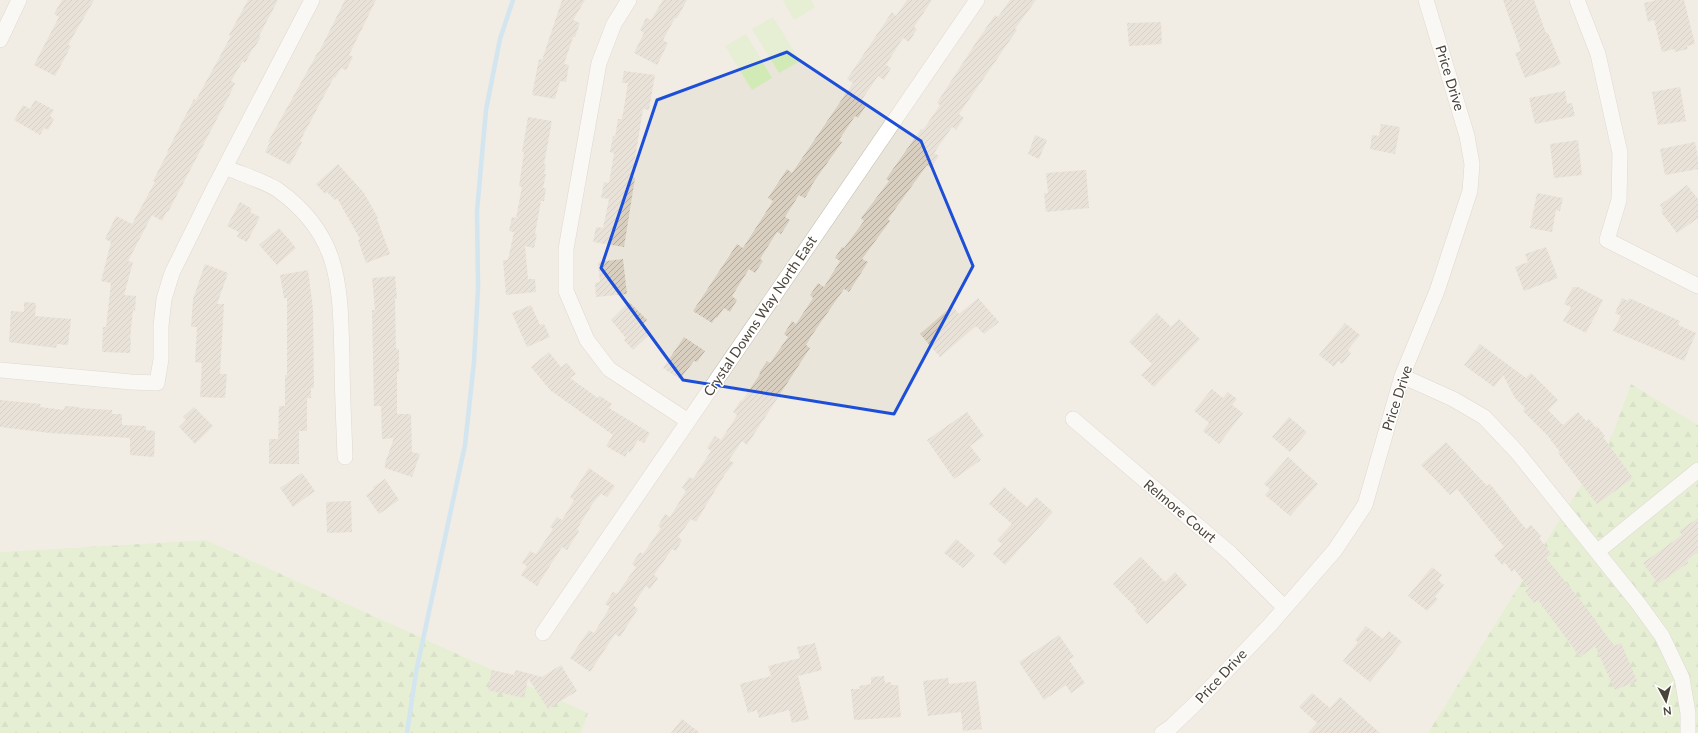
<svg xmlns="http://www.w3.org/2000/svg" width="1698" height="733" font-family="Lato,sans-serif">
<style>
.residential{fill:#eae5da}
.forest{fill:url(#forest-firs)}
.green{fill:#d2eab5}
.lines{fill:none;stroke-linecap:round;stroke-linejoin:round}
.stream{stroke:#a9d4f2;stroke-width:4.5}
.building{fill:url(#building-hatch)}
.minor-casing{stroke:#c2bbae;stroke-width:16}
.minor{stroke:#fff;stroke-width:15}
.marked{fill:none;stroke:#1d4ed8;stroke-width:3;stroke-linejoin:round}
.labels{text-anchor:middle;stroke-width:3;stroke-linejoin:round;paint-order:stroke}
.street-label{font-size:14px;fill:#4b4439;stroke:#fff}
</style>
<defs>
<pattern id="forest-firs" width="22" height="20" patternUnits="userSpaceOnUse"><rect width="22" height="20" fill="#d2eab5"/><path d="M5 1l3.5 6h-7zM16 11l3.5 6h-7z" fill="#b6ca9c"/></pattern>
<pattern id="building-hatch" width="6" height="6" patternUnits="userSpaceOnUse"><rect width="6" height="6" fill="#d8cfc1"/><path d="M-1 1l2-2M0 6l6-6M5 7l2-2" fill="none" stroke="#b1aa9e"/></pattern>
</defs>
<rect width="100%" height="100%" fill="#f6f3ec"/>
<path class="residential" d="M 0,0 L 1698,0 L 1698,425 L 1631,384 L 1612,435 L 1428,733 L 581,733 L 588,713 L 206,540 L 0,552 Z"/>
<path class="forest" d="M 1631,384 L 1698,425 L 1698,733 L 1428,733 L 1612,435 Z
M 206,540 L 588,713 L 581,733 L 0,733 L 0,552 Z"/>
<path class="green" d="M 783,0 L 811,0 L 815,7 L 794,20 Z
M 773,17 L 800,61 L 779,73 L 752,29 Z
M 746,34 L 772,78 L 752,90 L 725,46 Z"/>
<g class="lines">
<path class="stream" d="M 407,733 L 416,672 L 465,445 L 474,362 L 478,288 L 477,211 L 486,110 L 500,39 L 513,0"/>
</g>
<path class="building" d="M 62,0 L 94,0 L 68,45 L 71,46 L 55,76 L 34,65 L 59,17 L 54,14 Z
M 248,0 L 278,0 L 259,36 L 261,37 L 254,48 L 253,48 L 245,63 L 243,61 L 231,81 L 235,83 L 229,96 L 168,212 L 167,211 L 162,221 L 152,215 L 128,261 L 133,262 L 124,295 L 136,296 L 135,311 L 133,310 L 130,339 L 131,339 L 130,353 L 102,352 L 103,327 L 106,327 L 111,283 L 101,281 L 111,242 L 105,239 L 116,216 L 132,224 L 155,182 L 153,181 L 168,152 L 167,152 L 194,99 L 196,100 L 231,36 L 229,35 Z
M 345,0 L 376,0 L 349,55 L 353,57 L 346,70 L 341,68 L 335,78 L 334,77 L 300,141 L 302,142 L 290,165 L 265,152 L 270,142 L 268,142 L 318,52 L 319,52 Z
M 562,0 L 585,0 L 573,20 L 580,23 L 575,37 L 573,37 L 564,64 L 569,65 L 566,82 L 560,81 L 555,99 L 532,95 L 539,59 L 542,60 Z
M 663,0 L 687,0 L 677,18 L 675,18 L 663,40 L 668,43 L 657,65 L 634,53 L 644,33 L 640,30 L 646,18 L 651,20 Z
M 907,0 L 932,0 L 914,27 L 917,29 L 909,42 L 903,38 L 886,65 L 891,68 L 884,80 L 878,76 L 861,101 L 867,104 L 858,118 L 855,116 L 839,140 L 842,142 L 811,186 L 812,186 L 805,198 L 799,195 L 785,217 L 790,220 L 781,234 L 777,232 L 760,259 L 763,261 L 755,273 L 749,269 L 732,296 L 737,300 L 730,312 L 724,308 L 717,318 L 716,317 L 712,323 L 693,311 L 737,244 L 743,248 L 773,201 L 768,198 L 787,169 L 792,173 L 853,83 L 847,79 L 892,12 L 896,16 Z
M 1010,0 L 1036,0 L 1015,29 L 1017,30 L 959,114 L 964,118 L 956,130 L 952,127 L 934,153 L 939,156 L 931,168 L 927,165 L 888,219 L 890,221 L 862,259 L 868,262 L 849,292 L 844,289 L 812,335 L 806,345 L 810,348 L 747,445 L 742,441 L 729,460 L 734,463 L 725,474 L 696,522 L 691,519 L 678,537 L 682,540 L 676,551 L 672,549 L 654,575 L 658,578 L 650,589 L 646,586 L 633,605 L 638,609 L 620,637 L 615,634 L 590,672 L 570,658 L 589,630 L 594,633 L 610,607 L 605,604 L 613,592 L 617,594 L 636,567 L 632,564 L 640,552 L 643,554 L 661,528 L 658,526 L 665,514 L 670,517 L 686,491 L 682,488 L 689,477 L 693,479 L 711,451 L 707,448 L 715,436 L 721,440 L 737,415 L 733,412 L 741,400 L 742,401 L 760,374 L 759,373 L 767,361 L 770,363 L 788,337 L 784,334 L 792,321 L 796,324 L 813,298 L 810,295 L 818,283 L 824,287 L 840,261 L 835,258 L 842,247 L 844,248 L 864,221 L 861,218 L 889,181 L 886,179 L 921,129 L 923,130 L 940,105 L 937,103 L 975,44 L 995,15 L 998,17 Z
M 1503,0 L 1534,0 L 1546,33 L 1548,33 L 1561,64 L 1525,78 L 1515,53 L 1521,51 Z
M 1657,0 L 1684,0 L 1695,44 L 1687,46 L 1688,49 L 1675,52 L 1674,49 L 1662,52 L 1654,20 L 1648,22 L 1644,3 Z
M 1161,22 L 1162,44 L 1129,46 L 1127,23 Z
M 624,71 L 655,75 L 649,110 L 643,109 L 632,177 L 635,178 L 624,247 L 593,242 L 596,227 L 603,228 L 609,199 L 601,198 L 604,182 L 609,183 L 614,153 L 610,152 L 613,136 L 615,137 L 618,119 L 622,119 L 628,83 L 622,83 Z
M 1680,87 L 1686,121 L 1658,125 L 1652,92 Z
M 1565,91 L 1567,104 L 1572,103 L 1575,116 L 1535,124 L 1529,98 Z
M 35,100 L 54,110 L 50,116 L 54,119 L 48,130 L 44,128 L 40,135 L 14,120 L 23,105 L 30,109 Z
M 528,117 L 552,121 L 544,164 L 546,164 L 544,174 L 546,174 L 543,188 L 546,188 L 544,201 L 541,201 L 535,234 L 537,234 L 534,248 L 525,246 L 528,279 L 535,279 L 536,292 L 506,295 L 503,260 L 508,260 L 514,232 L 509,231 L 512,217 L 516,218 L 522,187 L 519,186 L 524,152 L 522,152 Z
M 1381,124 L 1400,127 L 1395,154 L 1370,149 L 1372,135 L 1379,136 Z
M 1035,135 L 1047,140 L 1039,159 L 1028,154 Z
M 1578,140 L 1582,175 L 1554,178 L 1550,144 Z
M 1695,142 L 1698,159 L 1698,169 L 1665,175 L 1660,149 Z
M 338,164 L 364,193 L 378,218 L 377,219 L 390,254 L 366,263 L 358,240 L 360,239 L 337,198 L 335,200 L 327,192 L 325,194 L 316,184 Z
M 1086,170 L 1089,208 L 1046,212 L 1044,193 L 1048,193 L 1046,173 Z
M 1687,185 L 1698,199 L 1698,218 L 1677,233 L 1661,212 L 1663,210 L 1660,205 Z
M 1537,193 L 1563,198 L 1560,211 L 1556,210 L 1552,232 L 1530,228 Z
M 240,202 L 252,209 L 250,212 L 260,217 L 247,242 L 237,237 L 239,232 L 227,226 Z
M 279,228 L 296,248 L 277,265 L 259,245 Z
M 1546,247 L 1558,278 L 1524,291 L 1515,267 L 1528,262 L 1525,254 Z
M 623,259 L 627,294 L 596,297 L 595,283 L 600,282 L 598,262 Z
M 205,264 L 228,273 L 217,304 L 224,304 L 220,374 L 227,374 L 225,398 L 200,397 L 202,363 L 195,362 L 197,327 L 191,327 L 193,299 Z
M 308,270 L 313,309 L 314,388 L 311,388 L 311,398 L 307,398 L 307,431 L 299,431 L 299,464 L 269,464 L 269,439 L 278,439 L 279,406 L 285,406 L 285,375 L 287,375 L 287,298 L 284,298 L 280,275 Z
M 395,276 L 397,299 L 395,299 L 396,349 L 399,349 L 399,372 L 397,372 L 397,414 L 411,414 L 412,452 L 420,454 L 412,477 L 385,468 L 385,463 L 394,438 L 382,439 L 381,406 L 374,406 L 372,310 L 375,310 L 372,278 Z
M 1573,287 L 1578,287 L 1603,300 L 1586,333 L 1563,321 L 1571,307 L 1564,304 Z
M 978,298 L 999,322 L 984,334 L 976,326 L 940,357 L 920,334 L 952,306 L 959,314 Z
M 1622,298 L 1628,301 L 1629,298 L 1680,321 L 1678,325 L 1696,333 L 1684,361 L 1613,331 L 1621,316 L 1615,313 Z
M 24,302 L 36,303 L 35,316 L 71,319 L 68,345 L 57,344 L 56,348 L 9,342 L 11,311 L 24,312 Z
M 629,302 L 647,320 L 643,324 L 651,333 L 633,350 L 624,340 L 626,338 L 611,320 Z
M 531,305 L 540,325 L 544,324 L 550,337 L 527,347 L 512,313 Z
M 1157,313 L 1171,327 L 1179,319 L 1200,339 L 1154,387 L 1141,375 L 1152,364 L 1129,342 Z
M 1345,323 L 1360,335 L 1348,350 L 1351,353 L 1342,364 L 1338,361 L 1334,367 L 1319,355 Z
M 684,337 L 705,351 L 697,362 L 694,361 L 680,379 L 663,368 Z
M 1480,344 L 1526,378 L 1531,373 L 1558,400 L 1548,410 L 1563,425 L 1578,412 L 1586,421 L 1589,419 L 1596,428 L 1597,426 L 1605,436 L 1603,437 L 1633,478 L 1597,504 L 1558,453 L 1560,452 L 1547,435 L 1523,411 L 1525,408 L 1515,398 L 1503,375 L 1494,387 L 1464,365 Z
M 549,352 L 561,367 L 567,363 L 576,374 L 570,378 L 598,398 L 600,396 L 612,404 L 609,408 L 650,433 L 644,443 L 638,440 L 630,453 L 628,451 L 625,457 L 606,446 L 613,435 L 550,390 L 531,367 Z
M 1212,389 L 1223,398 L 1228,392 L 1237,399 L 1232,405 L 1243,413 L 1219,444 L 1203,431 L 1209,423 L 1194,411 Z
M 0,400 L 41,404 L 40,407 L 64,410 L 65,406 L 79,407 L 78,408 L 112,410 L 112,414 L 122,414 L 122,425 L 146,426 L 146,430 L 155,431 L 154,457 L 130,455 L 130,438 L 50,433 L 0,427 Z
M 194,407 L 213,426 L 195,444 L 179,427 L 186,420 L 183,417 Z
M 967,412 L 984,436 L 970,446 L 981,460 L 954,479 L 927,440 Z
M 1289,417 L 1307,432 L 1290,452 L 1272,437 Z
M 1446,442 L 1487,486 L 1490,484 L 1526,529 L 1531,525 L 1541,536 L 1539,538 L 1551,554 L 1546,558 L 1585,606 L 1614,646 L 1621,643 L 1637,681 L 1615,690 L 1595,646 L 1580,657 L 1538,600 L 1534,603 L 1525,591 L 1529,588 L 1514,569 L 1512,572 L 1505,563 L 1502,565 L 1494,555 L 1504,547 L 1457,489 L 1450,495 L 1421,465 Z
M 1288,457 L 1318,484 L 1290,516 L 1265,495 L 1270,489 L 1264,484 Z
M 589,468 L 615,486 L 607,497 L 601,494 L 593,503 L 577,529 L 579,531 L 567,550 L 562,547 L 537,586 L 521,575 L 527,566 L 522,563 L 530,551 L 536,554 L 553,529 L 550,527 L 557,517 L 562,520 L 574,500 L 570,497 Z
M 302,473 L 315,491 L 293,507 L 280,488 Z
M 385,479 L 399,500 L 379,514 L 366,495 L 374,489 L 373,487 Z
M 1004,487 L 1027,507 L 1036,497 L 1053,512 L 1005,565 L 993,554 L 1002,544 L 997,540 L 1012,524 L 989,504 Z
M 351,501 L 352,532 L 327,533 L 326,502 Z
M 1698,518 L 1698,552 L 1687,560 L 1688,563 L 1658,584 L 1643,563 L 1682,535 L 1679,531 Z
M 956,539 L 975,555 L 963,568 L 944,553 Z
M 1141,557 L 1165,582 L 1175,572 L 1187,585 L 1147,624 L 1135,611 L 1137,609 L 1113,584 Z
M 1432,567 L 1442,575 L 1438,580 L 1444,585 L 1435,597 L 1438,599 L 1427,611 L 1408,596 Z
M 1366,626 L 1383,639 L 1389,631 L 1402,642 L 1370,682 L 1343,661 L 1358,642 L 1355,640 Z
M 1059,635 L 1074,657 L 1069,660 L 1085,683 L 1071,693 L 1066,685 L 1044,700 L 1019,662 Z
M 815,643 L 822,670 L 798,676 L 809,719 L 792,723 L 789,710 L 759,718 L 757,710 L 748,713 L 740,684 L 771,676 L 768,666 L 800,658 L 797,647 Z
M 561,665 L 577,691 L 548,709 L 528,678 L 524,698 L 488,690 L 492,670 L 514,675 L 516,670 L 542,677 Z
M 884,676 L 885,683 L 891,682 L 891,685 L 898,685 L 901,717 L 854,720 L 851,689 L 860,689 L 859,686 L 871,684 L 871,677 Z
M 948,678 L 949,684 L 976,681 L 982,729 L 963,731 L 961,712 L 928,716 L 923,681 Z
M 1312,693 L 1330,708 L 1340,697 L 1380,733 L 1308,733 L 1317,723 L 1299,707 Z
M 682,719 L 700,733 L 671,733 Z"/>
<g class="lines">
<g class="minor-casing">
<path id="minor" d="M 629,0 L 614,24 L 599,63 L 566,249 L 566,291 L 587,340 L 609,369 L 688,421
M 1577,0 L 1598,54 L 1620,153 L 1619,200 L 1607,240 L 1698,286
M 0,40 L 19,0
M 225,167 C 238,173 267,182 278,190 C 342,236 340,287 342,359 C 342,392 344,424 345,457
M 0,370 L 131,382 L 157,383 L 161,359 L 161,326 L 164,299 L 172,273 L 212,192 L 312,0
M 1402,376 L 1453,399 L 1484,417 L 1517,452 L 1638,603 L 1662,636 L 1682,678 L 1688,713 L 1688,733
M 1073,419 L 1231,554 L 1284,607
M 1597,552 L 1698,470
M 543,633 L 977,0
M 1162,733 L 1171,727 L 1195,704 L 1269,626 L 1335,550 L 1365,505 L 1402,376 L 1437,291 L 1470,191 L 1472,164 L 1467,136 L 1426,0"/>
</g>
<use href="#minor" class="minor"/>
</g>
<path d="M0 0H1698V733H0ZM 787,52 L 921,141 L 973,266 L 894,414 L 683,380 L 601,268 L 657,100 Z" fill="#f6f3ec" fill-opacity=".55" fill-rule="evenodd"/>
<path class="marked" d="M 787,52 L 921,141 L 973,266 L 894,414 L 683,380 L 601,268 L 657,100 Z"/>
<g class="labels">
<g class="street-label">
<text transform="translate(1450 78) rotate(73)" y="5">Price Drive</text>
<text transform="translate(760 316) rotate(-56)" y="5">Crystal Downs Way North East</text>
<text transform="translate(1397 398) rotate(-72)" y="5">Price Drive</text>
<text transform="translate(1180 511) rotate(40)" y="5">Relmore Court</text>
<text transform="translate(1221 676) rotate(-47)" y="5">Price Drive</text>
</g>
</g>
<g transform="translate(1666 701) rotate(173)" stroke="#ffffff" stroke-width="3" paint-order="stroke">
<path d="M0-3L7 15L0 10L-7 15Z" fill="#4b4439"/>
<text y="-6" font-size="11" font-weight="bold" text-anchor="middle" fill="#4b4439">N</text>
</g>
</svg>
